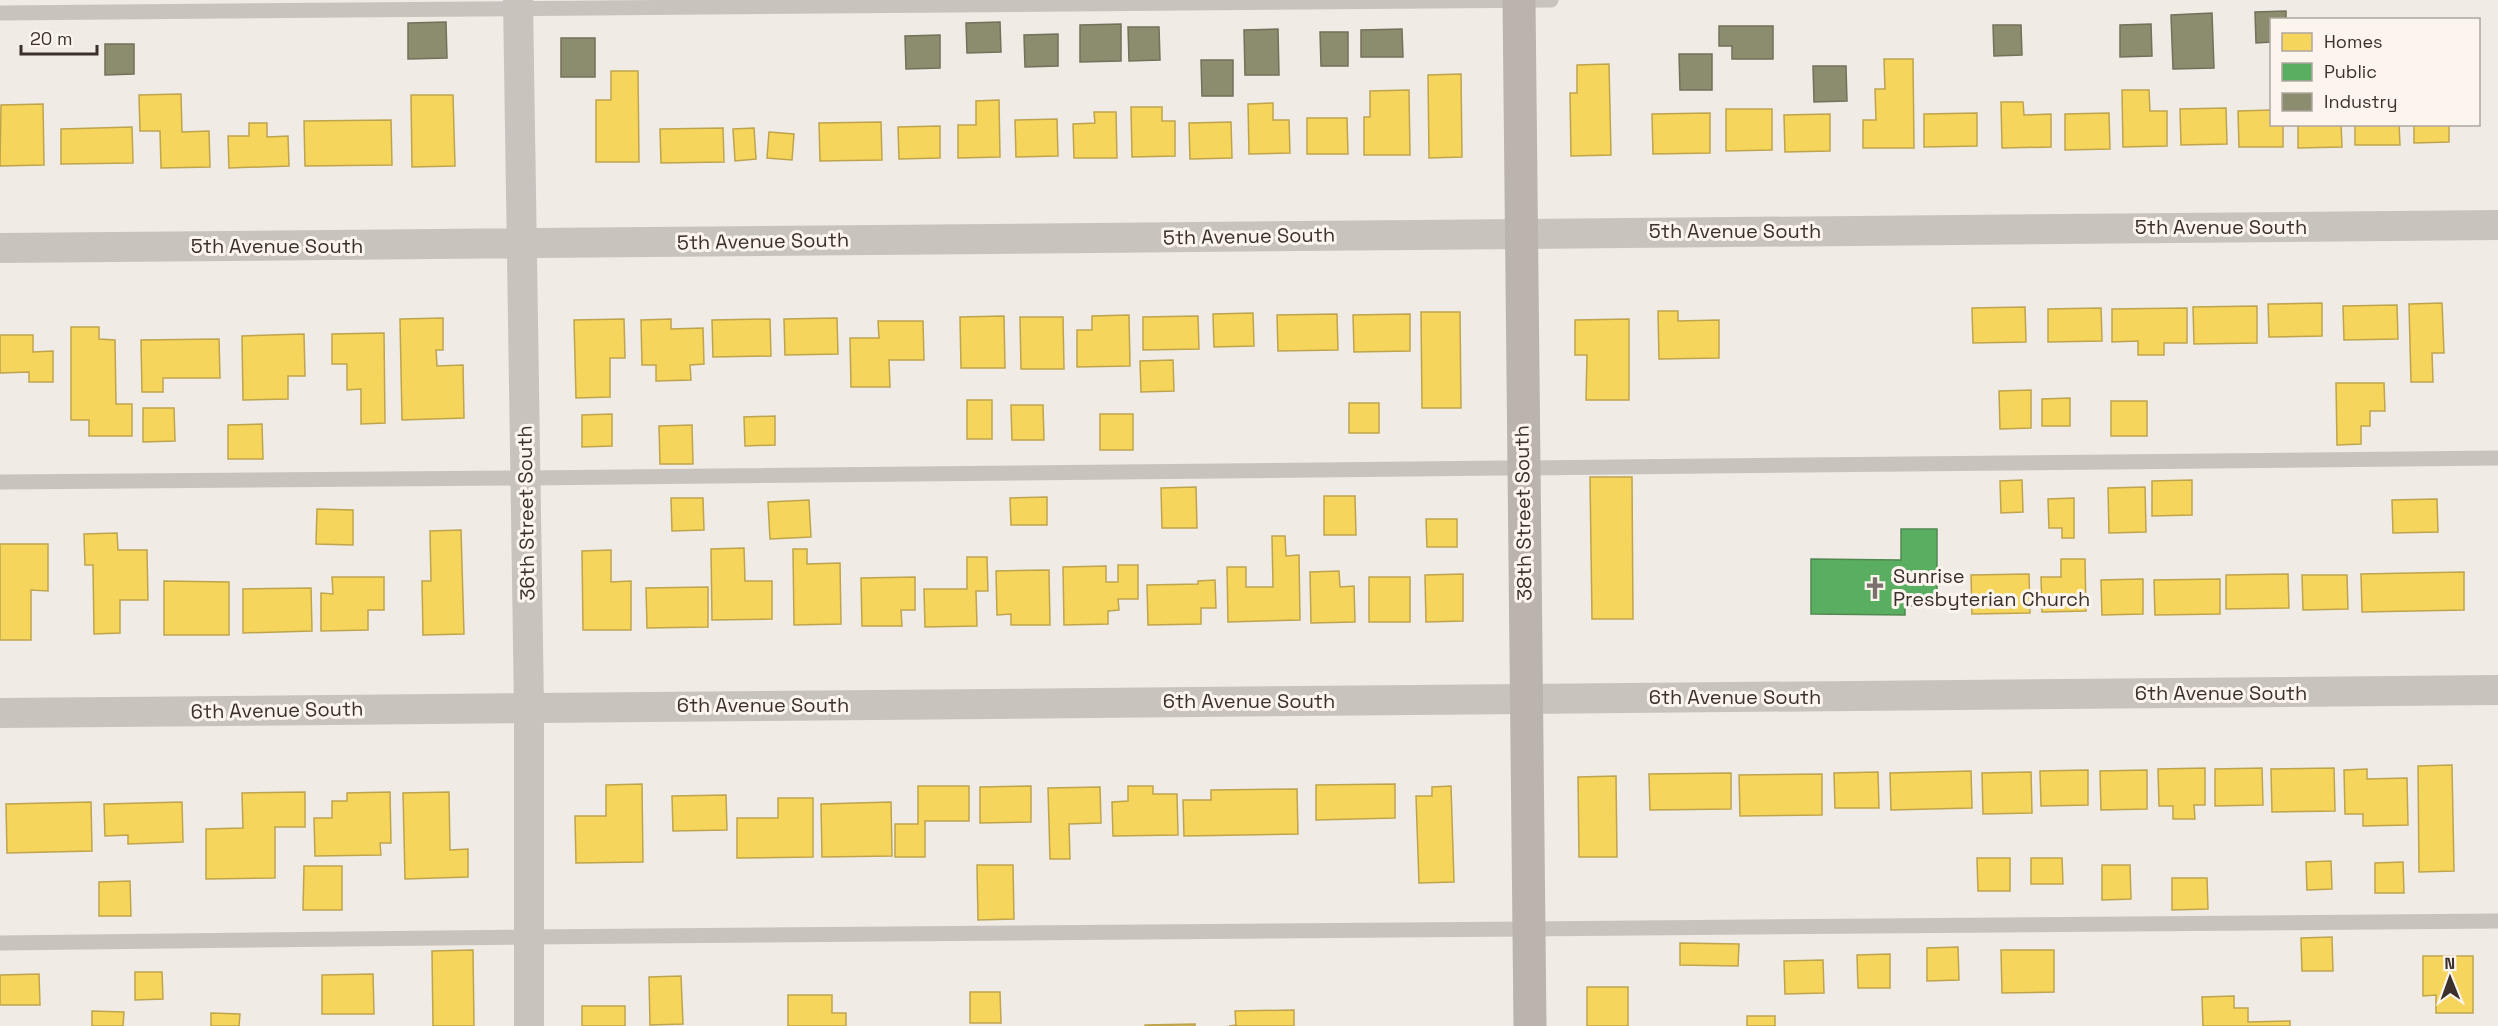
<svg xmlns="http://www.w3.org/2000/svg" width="2498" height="1026" font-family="'Space Grotesk',sans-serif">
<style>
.homes{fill:#f6d55c;stroke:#bea44d;stroke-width:1.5}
.public{fill:#5aae61;stroke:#518851;stroke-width:1.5}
.industry{fill:#8c8c6e;stroke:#74705a;stroke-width:1.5}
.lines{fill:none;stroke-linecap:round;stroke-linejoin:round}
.lane{stroke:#c9c3be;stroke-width:15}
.street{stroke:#c9c3be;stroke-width:30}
.secondary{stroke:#bab3ae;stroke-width:33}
.labels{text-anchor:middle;stroke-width:6;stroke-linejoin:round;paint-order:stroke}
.street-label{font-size:20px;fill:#3b302b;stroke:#fbf5ee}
.poi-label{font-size:20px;fill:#3b302b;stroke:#fbf5ee;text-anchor:start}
</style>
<rect width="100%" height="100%" fill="#f0ebe5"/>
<path class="homes" d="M 1884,59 L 1913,59 L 1914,148 L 1863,148 L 1863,120 L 1876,120 L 1875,89 L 1885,89 Z
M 1609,64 L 1611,155 L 1571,156 L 1570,93 L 1577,93 L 1577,65 Z
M 611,71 L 638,71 L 639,162 L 596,162 L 596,100 L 611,100 Z
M 1461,74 L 1462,157 L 1429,158 L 1428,75 Z
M 1409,90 L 1410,155 L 1364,155 L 1364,117 L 1370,117 L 1370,91 Z
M 2122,90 L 2149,90 L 2150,111 L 2167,111 L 2167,146 L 2123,147 Z
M 181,94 L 182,132 L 209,131 L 210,167 L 161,168 L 160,131 L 140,131 L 139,95 Z
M 411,95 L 453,95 L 455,166 L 412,167 Z
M 999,100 L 1000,157 L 958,158 L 958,125 L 976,125 L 976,101 Z
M 2001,102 L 2023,102 L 2024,115 L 2051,114 L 2051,147 L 2002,148 Z
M 1273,103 L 1273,120 L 1289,120 L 1290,153 L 1249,154 L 1248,104 Z
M 43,104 L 44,165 L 0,166 L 1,105 Z
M 1131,107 L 1162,107 L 1162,121 L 1175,121 L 1175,156 L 1132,157 Z
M 2226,108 L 2227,144 L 2181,145 L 2180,109 Z
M 1726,109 L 1772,109 L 1772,150 L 1726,151 Z
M 2272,110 L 2272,124 L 2283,124 L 2283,147 L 2239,147 L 2238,111 Z
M 1094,112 L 1116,112 L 1117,158 L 1074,158 L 1073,124 L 1095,123 Z
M 1710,113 L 1710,153 L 1653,154 L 1652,114 Z
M 1977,113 L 1977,146 L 1924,147 L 1924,114 Z
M 2109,113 L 2110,149 L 2065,150 L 2065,114 Z
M 1830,114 L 1830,151 L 1785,152 L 1784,115 Z
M 1307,118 L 1347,118 L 1348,154 L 1307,154 Z
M 1057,119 L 1058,156 L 1016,157 L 1015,120 Z
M 391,120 L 392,165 L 305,166 L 304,121 Z
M 881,122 L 882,160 L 820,161 L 819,123 Z
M 1231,122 L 1232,158 L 1190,159 L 1189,123 Z
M 249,123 L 267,123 L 267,137 L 288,136 L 289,166 L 229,168 L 228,136 L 249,136 Z
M 2298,124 L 2341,124 L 2342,147 L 2298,148 Z
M 2355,124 L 2399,124 L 2400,145 L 2355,145 Z
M 2414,124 L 2449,124 L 2449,142 L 2414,143 Z
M 940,126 L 940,158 L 899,159 L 898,127 Z
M 132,127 L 133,163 L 61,164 L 61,129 Z
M 723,128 L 724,162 L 661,163 L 660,129 Z
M 754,128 L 756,159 L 735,161 L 733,129 Z
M 769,132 L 794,134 L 792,160 L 767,158 Z
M 2322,303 L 2322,336 L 2269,337 L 2268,304 Z
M 2442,303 L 2444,353 L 2432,353 L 2433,382 L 2411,382 L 2409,304 Z
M 2397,305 L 2398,339 L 2344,340 L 2343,306 Z
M 2257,306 L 2257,343 L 2194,344 L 2193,307 Z
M 2025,307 L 2026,342 L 1973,343 L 1972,308 Z
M 2101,308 L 2102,341 L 2048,342 L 2048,309 Z
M 2187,308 L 2187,343 L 2164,343 L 2164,355 L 2138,355 L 2138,341 L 2112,342 L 2112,309 Z
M 1658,311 L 1678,311 L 1678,321 L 1719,320 L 1719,358 L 1659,359 Z
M 1421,312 L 1460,312 L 1461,408 L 1422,408 Z
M 1253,313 L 1254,346 L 1214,347 L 1213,314 Z
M 1337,314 L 1338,350 L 1278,351 L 1277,315 Z
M 1410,314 L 1410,351 L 1354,352 L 1353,315 Z
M 1129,315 L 1130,366 L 1077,367 L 1077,330 L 1092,330 L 1092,316 Z
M 1004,316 L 1005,368 L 961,368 L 960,317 Z
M 1198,316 L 1199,349 L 1143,350 L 1143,317 Z
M 1020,317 L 1063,317 L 1064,369 L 1021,369 Z
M 443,318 L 443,350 L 436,350 L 437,366 L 463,365 L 464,418 L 402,420 L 400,319 Z
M 837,318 L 838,354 L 785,355 L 784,319 Z
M 624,319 L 625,358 L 610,358 L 610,397 L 576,398 L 574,320 Z
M 671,319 L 671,329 L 703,328 L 704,364 L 690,365 L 691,380 L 656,381 L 656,365 L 642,365 L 641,320 Z
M 770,319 L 771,356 L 713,357 L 712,320 Z
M 1629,319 L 1629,400 L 1586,400 L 1587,355 L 1575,355 L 1575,320 Z
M 878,321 L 923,321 L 924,360 L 889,360 L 890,387 L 851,387 L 850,338 L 879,338 Z
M 71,327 L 99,327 L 99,339 L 115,340 L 116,404 L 132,404 L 132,436 L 89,436 L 89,420 L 71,420 Z
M 384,333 L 385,423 L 361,424 L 361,389 L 347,390 L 347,364 L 332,364 L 332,334 Z
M 304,334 L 305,376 L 288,376 L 288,399 L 243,400 L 242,336 Z
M 0,335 L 33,335 L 33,352 L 53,351 L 53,382 L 29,382 L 29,372 L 0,373 Z
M 219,339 L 220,378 L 163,378 L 163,392 L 142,392 L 141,340 Z
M 1173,360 L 1174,391 L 1141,392 L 1140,361 Z
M 2336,383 L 2384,383 L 2385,411 L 2370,411 L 2370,426 L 2361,426 L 2361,444 L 2337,445 Z
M 2031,390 L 2031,428 L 2000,429 L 1999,391 Z
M 2070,398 L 2070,426 L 2042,426 L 2042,399 Z
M 967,400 L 992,400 L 992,439 L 967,439 Z
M 2111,401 L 2147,401 L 2147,436 L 2111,436 Z
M 1349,403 L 1379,403 L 1379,433 L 1349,433 Z
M 1011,405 L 1043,405 L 1044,440 L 1012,440 Z
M 143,408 L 174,408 L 175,441 L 143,442 Z
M 612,414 L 612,446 L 582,447 L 582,415 Z
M 1100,414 L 1133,414 L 1133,450 L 1100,450 Z
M 775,416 L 775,445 L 745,446 L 744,417 Z
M 262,424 L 263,459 L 228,459 L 228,425 Z
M 692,425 L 693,464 L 660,464 L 659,426 Z
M 1590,477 L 1632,477 L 1633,619 L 1592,619 Z
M 2022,480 L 2023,512 L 2001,513 L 2000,481 Z
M 2192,480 L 2192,515 L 2152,516 L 2152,481 Z
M 1196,487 L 1197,528 L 1162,528 L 1161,488 Z
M 2145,487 L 2146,532 L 2109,533 L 2108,488 Z
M 1324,496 L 1355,496 L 1356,535 L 1324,535 Z
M 1047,497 L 1047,525 L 1011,525 L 1010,498 Z
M 671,498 L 703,498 L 704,530 L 672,531 Z
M 2074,498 L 2074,538 L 2062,538 L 2062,528 L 2049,528 L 2048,499 Z
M 2437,499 L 2438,532 L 2393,533 L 2392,500 Z
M 809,500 L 811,537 L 770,539 L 768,502 Z
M 317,509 L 353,510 L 353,545 L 316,544 Z
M 1426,519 L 1457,519 L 1457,547 L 1427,547 Z
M 461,530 L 464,634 L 423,635 L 422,581 L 431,581 L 430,531 Z
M 117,533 L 118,550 L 147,550 L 148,600 L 120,600 L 120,633 L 94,634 L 93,565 L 85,565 L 84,534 Z
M 1272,536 L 1285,536 L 1286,556 L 1299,555 L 1300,620 L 1228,622 L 1227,567 L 1246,567 L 1246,587 L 1273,587 Z
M 0,544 L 48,544 L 48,591 L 31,590 L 31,640 L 0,640 Z
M 744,548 L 745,581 L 772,581 L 772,619 L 712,620 L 711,549 Z
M 793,549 L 807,549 L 807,564 L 840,563 L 841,624 L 794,625 Z
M 611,550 L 611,582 L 631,581 L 631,630 L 583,630 L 582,551 Z
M 967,557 L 987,557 L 988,591 L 976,591 L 977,626 L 925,627 L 924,589 L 967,589 Z
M 2061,559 L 2085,559 L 2086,611 L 2042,612 L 2041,577 L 2061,577 Z
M 1118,565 L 1138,565 L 1138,599 L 1118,599 L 1119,610 L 1108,611 L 1108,624 L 1064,625 L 1063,567 L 1106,566 L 1106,582 L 1118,582 Z
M 1049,570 L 1050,625 L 1011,625 L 1011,614 L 997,615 L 996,571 Z
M 1339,571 L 1340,587 L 1354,586 L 1355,622 L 1311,623 L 1310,572 Z
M 2464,572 L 2464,610 L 2362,612 L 2361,574 Z
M 1463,574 L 1463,621 L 1426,622 L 1425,575 Z
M 2029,574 L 2030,613 L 1972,614 L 1971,575 Z
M 2288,574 L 2289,608 L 2226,609 L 2226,575 Z
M 2302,575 L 2347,575 L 2348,609 L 2303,610 Z
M 332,577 L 384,577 L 384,610 L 368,610 L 368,630 L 321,631 L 321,593 L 333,594 Z
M 915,577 L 915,610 L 901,610 L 902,626 L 862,626 L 861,578 Z
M 1369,577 L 1410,577 L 1410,622 L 1369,622 Z
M 2143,579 L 2143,614 L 2102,615 L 2101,580 Z
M 2220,579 L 2220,614 L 2155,615 L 2154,580 Z
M 1215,580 L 1216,608 L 1201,608 L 1201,624 L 1148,625 L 1147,585 L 1198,584 L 1198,581 Z
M 164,581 L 229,582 L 229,635 L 164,635 Z
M 708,587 L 708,627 L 647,628 L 646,588 Z
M 311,588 L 312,631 L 243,633 L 243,589 Z
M 2452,765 L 2454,871 L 2419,872 L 2418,766 Z
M 2205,768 L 2205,805 L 2194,805 L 2195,819 L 2173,819 L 2173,806 L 2159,806 L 2158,769 Z
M 2262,768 L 2263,805 L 2215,806 L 2215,769 Z
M 2334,768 L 2335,811 L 2272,812 L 2271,769 Z
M 2367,769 L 2367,779 L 2407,778 L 2408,825 L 2363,826 L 2363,814 L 2345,814 L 2344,770 Z
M 2088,770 L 2088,805 L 2041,806 L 2040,771 Z
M 2147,770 L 2147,809 L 2101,810 L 2100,771 Z
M 1971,771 L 1972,808 L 1891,810 L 1890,773 Z
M 1878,772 L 1879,808 L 1835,808 L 1834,773 Z
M 2031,772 L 2032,813 L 1983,814 L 1982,773 Z
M 1731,773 L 1731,809 L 1650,810 L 1649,774 Z
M 1822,774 L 1822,815 L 1740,816 L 1739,775 Z
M 1616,776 L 1617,857 L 1579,857 L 1578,777 Z
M 642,784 L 643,862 L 576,863 L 575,816 L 606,816 L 606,785 Z
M 1395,784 L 1395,818 L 1316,820 L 1316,785 Z
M 918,786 L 969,786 L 969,821 L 925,821 L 925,857 L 895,857 L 895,824 L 918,824 Z
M 1031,786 L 1031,822 L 980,823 L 980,787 Z
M 1128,786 L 1153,786 L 1153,794 L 1177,794 L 1178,835 L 1113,836 L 1112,802 L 1128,801 Z
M 1451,786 L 1454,882 L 1419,883 L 1416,796 L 1432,796 L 1432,787 Z
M 1100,787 L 1101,823 L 1069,824 L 1070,859 L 1050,859 L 1048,788 Z
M 1297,789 L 1298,834 L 1184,836 L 1183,800 L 1211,800 L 1211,790 Z
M 305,792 L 305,827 L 275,827 L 275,878 L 206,879 L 206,829 L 243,828 L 242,793 Z
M 390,792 L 391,843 L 380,843 L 381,855 L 315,856 L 314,818 L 332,818 L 332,801 L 347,801 L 347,793 Z
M 449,792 L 450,850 L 468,849 L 468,877 L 405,879 L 403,793 Z
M 726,795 L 727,830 L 673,831 L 672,796 Z
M 778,798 L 813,798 L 813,857 L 737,858 L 737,818 L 778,818 Z
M 91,802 L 92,851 L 7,853 L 6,804 Z
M 182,802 L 183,842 L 128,844 L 128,835 L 105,836 L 104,804 Z
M 891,802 L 892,856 L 822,857 L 821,804 Z
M 1977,858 L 2010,858 L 2010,891 L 1978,891 Z
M 2031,858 L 2062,858 L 2063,884 L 2031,884 Z
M 2331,861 L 2332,889 L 2307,890 L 2306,862 Z
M 2403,862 L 2404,893 L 2375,893 L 2375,863 Z
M 977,865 L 1013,865 L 1014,919 L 978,920 Z
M 2102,865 L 2130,865 L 2131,899 L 2102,900 Z
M 304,866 L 342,866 L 342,910 L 303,910 Z
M 2172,878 L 2207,878 L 2208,909 L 2172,910 Z
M 130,881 L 131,916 L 99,916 L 99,882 Z
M 2332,937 L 2333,971 L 2302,971 L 2301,938 Z
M 1680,943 L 1739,944 L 1738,966 L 1680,965 Z
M 1958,947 L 1959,980 L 1927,981 L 1927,948 Z
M 473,950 L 474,1026 L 433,1026 L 432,951 Z
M 2001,950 L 2054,950 L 2054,992 L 2002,993 Z
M 1890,954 L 1890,988 L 1858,988 L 1857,955 Z
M 2423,956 L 2473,956 L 2473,1013 L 2436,1013 L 2436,995 L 2423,996 Z
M 1823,960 L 1824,993 L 1785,994 L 1784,961 Z
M 135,972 L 162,972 L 163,999 L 135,1000 Z
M 39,974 L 40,1005 L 0,1005 L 0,975 Z
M 373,974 L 374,1014 L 322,1014 L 322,975 Z
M 681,976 L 683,1024 L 650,1025 L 649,977 Z
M 1587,987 L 1628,987 L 1628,1026 L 1587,1026 Z
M 970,992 L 1000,992 L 1001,1023 L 970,1023 Z
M 788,995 L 832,995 L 832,1013 L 846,1013 L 846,1026 L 788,1026 Z
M 2234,996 L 2234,1008 L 2248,1008 L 2248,1022 L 2290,1021 L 2290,1026 L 2203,1026 L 2202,997 Z
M 582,1006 L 625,1006 L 625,1026 L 582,1026 Z
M 1294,1010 L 1294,1026 L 1229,1026 L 1236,1025 L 1235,1011 Z
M 92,1011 L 124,1012 L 123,1026 L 92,1026 Z
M 211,1013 L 240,1014 L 239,1026 L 211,1026 Z
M 1747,1016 L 1775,1016 L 1775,1026 L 1747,1026 Z
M 1195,1024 L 1195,1026 L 1145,1026 L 1145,1025 Z"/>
<path class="public" d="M 1901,529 L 1937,529 L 1937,606 L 1905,606 L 1905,615 L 1811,614 L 1811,559 L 1901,560 Z"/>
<path class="industry" d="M 2286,11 L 2286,20 L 2272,20 L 2272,42 L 2256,43 L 2255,12 Z
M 2212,13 L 2214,68 L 2173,69 L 2171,15 Z
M 446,22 L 447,58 L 408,59 L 408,23 Z
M 1000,22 L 1001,52 L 967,53 L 966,23 Z
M 1121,24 L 1121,61 L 1080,62 L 1080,25 Z
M 2151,24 L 2152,56 L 2120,57 L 2120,25 Z
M 1993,25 L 2021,25 L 2022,55 L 1994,56 Z
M 1719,26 L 1773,26 L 1773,59 L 1732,59 L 1732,46 L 1719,46 Z
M 1128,27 L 1159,27 L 1160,60 L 1129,61 Z
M 1278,29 L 1279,75 L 1245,75 L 1244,30 Z
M 1402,29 L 1403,57 L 1361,57 L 1361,30 Z
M 1320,32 L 1348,32 L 1348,66 L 1321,66 Z
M 1058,34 L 1058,66 L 1025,67 L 1024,35 Z
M 940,35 L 940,68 L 906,69 L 905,36 Z
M 561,38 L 595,38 L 595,77 L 561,77 Z
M 105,44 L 134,44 L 134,74 L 105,75 Z
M 1679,54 L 1712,54 L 1712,90 L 1680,90 Z
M 1201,60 L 1233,60 L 1233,96 L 1202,96 Z
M 1813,66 L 1846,66 L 1847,101 L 1814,102 Z"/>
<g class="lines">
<path class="lane" d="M 0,13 L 1551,0
M 0,482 L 526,478 L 2498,458
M 0,943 L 529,937 L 2498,921"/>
<path class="street" d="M 518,0 L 529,707 L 529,1026
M 0,248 L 2498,225
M 0,713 L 2498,690"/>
<path class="secondary" d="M 1519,0 L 1530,1026"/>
</g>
<defs>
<g id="church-bare" transform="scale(1.8)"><path d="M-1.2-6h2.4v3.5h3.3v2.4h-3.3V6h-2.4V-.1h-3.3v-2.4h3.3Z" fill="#7a716c" stroke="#fbf5ee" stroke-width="2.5" paint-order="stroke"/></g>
</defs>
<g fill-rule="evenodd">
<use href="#church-bare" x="1875" y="588"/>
</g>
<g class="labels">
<g class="street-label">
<text x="2221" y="234">5th Avenue South</text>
<text x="1735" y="238">5th Avenue South</text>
<text transform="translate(1249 236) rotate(-1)" y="7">5th Avenue South</text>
<text transform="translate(763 241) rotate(-1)" y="7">5th Avenue South</text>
<text x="277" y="253">5th Avenue South</text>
<text transform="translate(526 513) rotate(-91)" y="7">36th Street South</text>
<text transform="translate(1523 513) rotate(-91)" y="7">38th Street South</text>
<text x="2221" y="700">6th Avenue South</text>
<text x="1735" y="704">6th Avenue South</text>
<text x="1249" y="708">6th Avenue South</text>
<text x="763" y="712">6th Avenue South</text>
<text transform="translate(277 710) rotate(-1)" y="7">6th Avenue South</text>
</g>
<g class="poi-label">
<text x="1893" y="583">Sunrise<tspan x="1893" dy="23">Presbyterian Church</tspan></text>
</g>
</g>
<rect x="2270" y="18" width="210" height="108" fill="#fbf5ee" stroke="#aea6a0" stroke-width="1.5"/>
<rect x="2282" y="33" width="30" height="18" fill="#f6d55c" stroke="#aea6a0" stroke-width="1.5"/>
<text x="2324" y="48" font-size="18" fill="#3b302b">Homes</text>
<rect x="2282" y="63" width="30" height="18" fill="#5aae61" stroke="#aea6a0" stroke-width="1.5"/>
<text x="2324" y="78" font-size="18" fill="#3b302b">Public</text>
<rect x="2282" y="93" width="30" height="18" fill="#8c8c6e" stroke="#aea6a0" stroke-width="1.5"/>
<text x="2324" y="108" font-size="18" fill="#3b302b">Industry</text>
<g transform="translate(2450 978) rotate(359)" stroke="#fbf5ee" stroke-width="4.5" paint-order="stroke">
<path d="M0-4.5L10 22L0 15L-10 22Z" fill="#3b302b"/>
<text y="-9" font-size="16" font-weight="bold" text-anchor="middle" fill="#3b302b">N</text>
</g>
<path d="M21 45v9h76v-9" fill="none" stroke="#3b302b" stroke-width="3"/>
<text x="30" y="45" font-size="18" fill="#3b302b" stroke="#fbf5ee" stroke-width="4.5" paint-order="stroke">20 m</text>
</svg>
